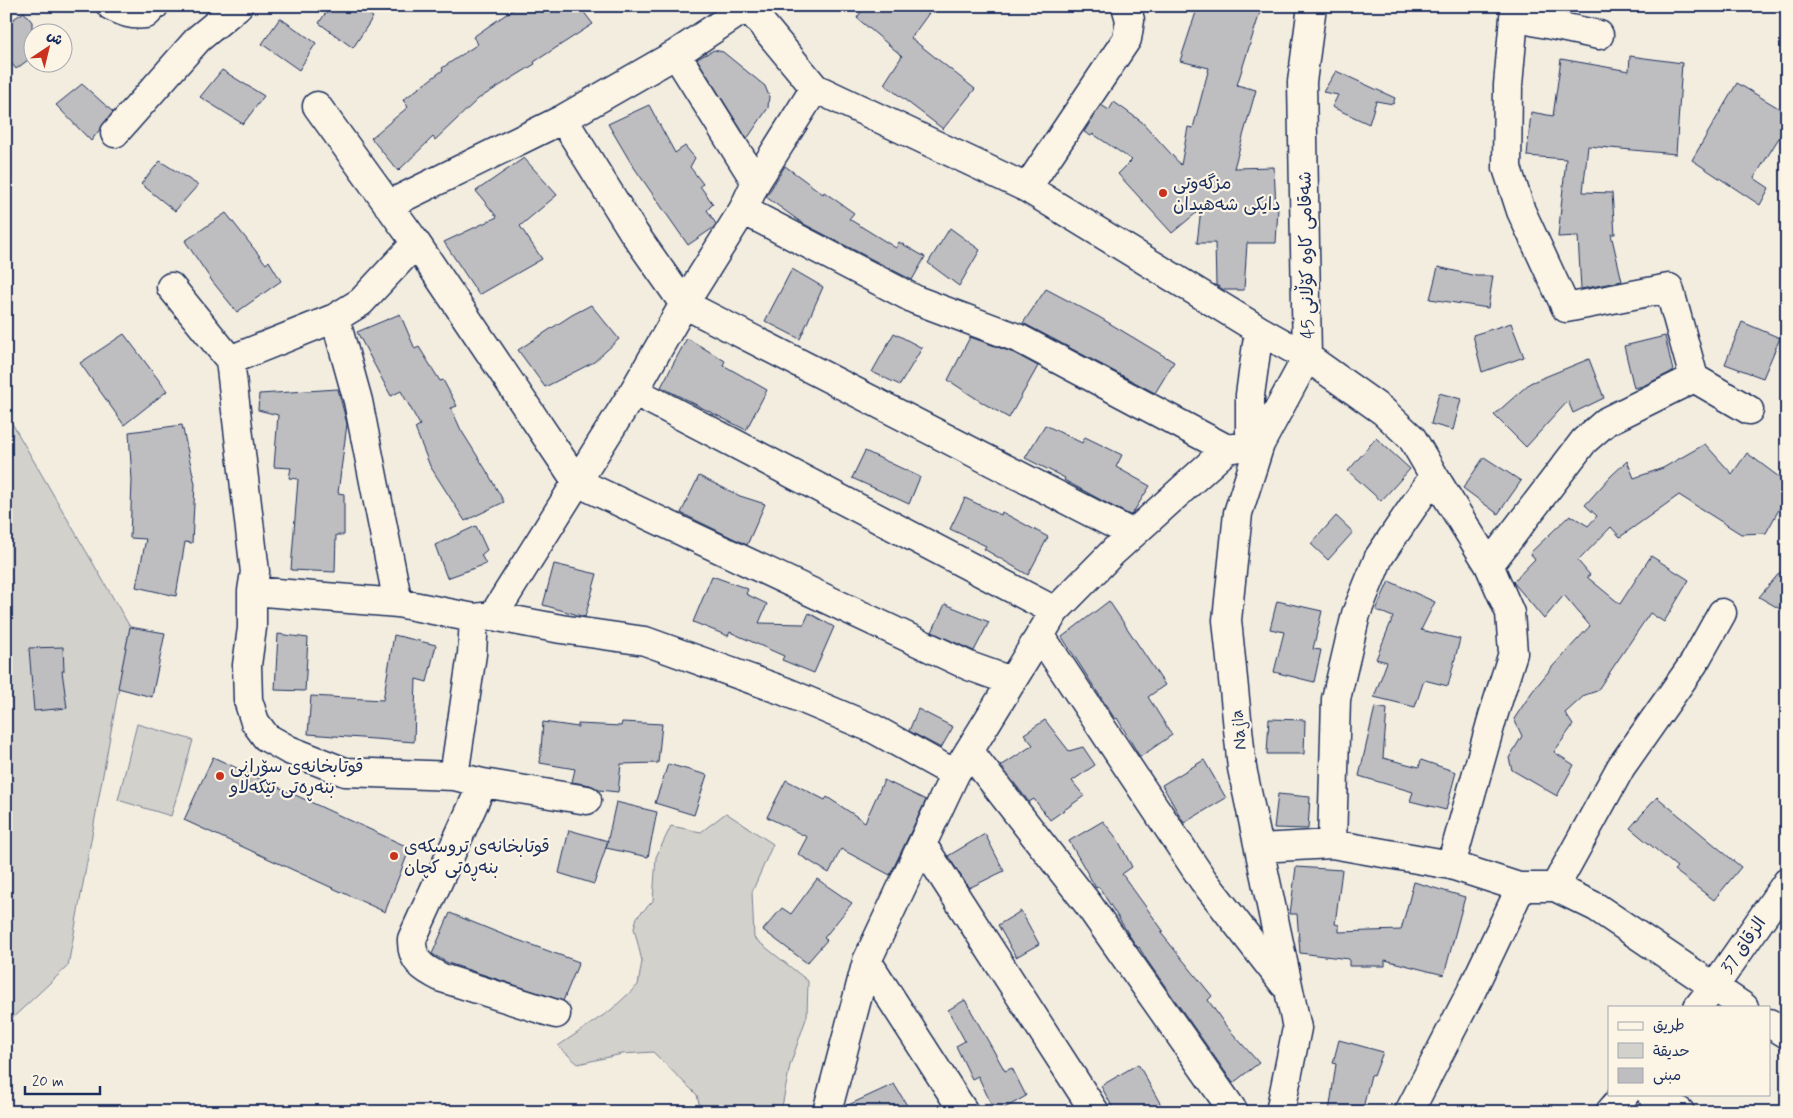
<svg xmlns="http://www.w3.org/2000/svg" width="1793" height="1118" font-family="Mynerve,'Playpen Sans Arabic',sans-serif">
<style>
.green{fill:#d3d1cc;stroke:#778095}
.building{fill:#bebec0;stroke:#1b2f5e}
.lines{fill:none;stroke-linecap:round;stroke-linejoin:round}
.street-casing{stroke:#1b2f5e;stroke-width:31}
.street{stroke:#fcf5e5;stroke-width:28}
.poi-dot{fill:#c8321e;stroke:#fcf5e5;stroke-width:2}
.labels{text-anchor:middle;stroke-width:4.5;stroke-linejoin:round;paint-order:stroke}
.poi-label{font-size:18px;fill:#1b2f5e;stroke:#fcf5e5;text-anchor:start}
.street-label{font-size:18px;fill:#1b2f5e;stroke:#fcf5e5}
</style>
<rect width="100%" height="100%" fill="#f3ede0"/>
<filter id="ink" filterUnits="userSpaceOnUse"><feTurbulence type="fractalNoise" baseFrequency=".02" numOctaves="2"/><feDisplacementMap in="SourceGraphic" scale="10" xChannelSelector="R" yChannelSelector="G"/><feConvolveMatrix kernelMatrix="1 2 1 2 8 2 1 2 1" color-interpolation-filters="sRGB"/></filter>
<g filter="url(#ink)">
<path class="green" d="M 6,413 L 130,627 L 68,966 L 6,1024 Z
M 137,724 L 193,740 L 171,816 L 118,800 Z
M 726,813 L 773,844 L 752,892 L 754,938 L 808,981 L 807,1016 L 790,1065 L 781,1112 L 701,1112 L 697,1095 L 653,1052 L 622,1054 L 578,1064 L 558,1046 L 611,1010 L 638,985 L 642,961 L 634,928 L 637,917 L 653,901 L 656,857 L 671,826 L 701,832 Z"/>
<path class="building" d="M 330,6 L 358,6 L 373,17 L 353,48 L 319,23 Z
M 518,6 L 579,6 L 593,24 L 534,62 L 535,64 L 478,99 L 435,140 L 433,137 L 398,171 L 371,138 L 408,107 L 403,100 L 443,70 L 442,68 L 478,44 L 473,37 Z
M 865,6 L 934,6 L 911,38 L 975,89 L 943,129 L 884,84 L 902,56 L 857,18 Z
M 1198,6 L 1262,6 L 1237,85 L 1256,90 L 1234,168 L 1274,167 L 1276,208 L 1278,208 L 1276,243 L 1247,243 L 1244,290 L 1224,290 L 1216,285 L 1215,243 L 1197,243 L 1201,209 L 1172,233 L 1118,174 L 1132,160 L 1093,134 L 1091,136 L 1084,132 L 1101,105 L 1109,110 L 1114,102 L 1142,122 L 1181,165 L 1188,127 L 1193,128 L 1209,68 L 1180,61 Z
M 24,12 L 32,22 L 32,57 L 16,69 L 6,56 L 6,24 Z
M 280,18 L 316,43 L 299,70 L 262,44 Z
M 714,50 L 723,52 L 765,86 L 769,96 L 768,108 L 747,139 L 697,59 Z
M 1630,56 L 1682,63 L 1676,154 L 1588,146 L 1583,192 L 1612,193 L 1615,234 L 1611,234 L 1622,281 L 1581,289 L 1578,236 L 1558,237 L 1566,159 L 1527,156 L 1531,112 L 1553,116 L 1561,59 L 1629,71 Z
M 222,70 L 264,96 L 243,124 L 200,97 Z
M 1336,71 L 1395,98 L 1393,104 L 1376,101 L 1369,124 L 1332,107 L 1338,95 L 1323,92 Z
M 1737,83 L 1787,113 L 1787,125 L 1754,178 L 1769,188 L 1760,205 L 1692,160 Z
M 82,84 L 113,112 L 91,141 L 56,105 Z
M 649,105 L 675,153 L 685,146 L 695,158 L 690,167 L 703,184 L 700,186 L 713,204 L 707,210 L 716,224 L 713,228 L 688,245 L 631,163 L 608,124 Z
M 524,158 L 557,195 L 520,226 L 542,259 L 479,295 L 444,242 L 497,217 L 476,191 Z
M 160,161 L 198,185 L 175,211 L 141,184 Z
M 785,166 L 823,194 L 824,192 L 854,213 L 849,219 L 896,248 L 899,242 L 925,257 L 912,280 L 802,223 L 766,197 Z
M 226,213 L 266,264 L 269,261 L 281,281 L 237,312 L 212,281 L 185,241 Z
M 950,228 L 980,250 L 959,286 L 928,263 Z
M 1438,267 L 1476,276 L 1493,276 L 1488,308 L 1430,299 Z
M 792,269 L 823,287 L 800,339 L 765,321 Z
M 1046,289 L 1099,317 L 1174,362 L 1155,393 L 1023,323 Z
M 591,305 L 619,339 L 594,362 L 545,387 L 518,350 L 572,315 Z
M 400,314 L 415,349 L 419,347 L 440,381 L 443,380 L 457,406 L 451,408 L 461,430 L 486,470 L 504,502 L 465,521 L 430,466 L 415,428 L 420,425 L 401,391 L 391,396 L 357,332 Z
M 1742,322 L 1780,338 L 1763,378 L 1725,364 Z
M 1511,323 L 1524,357 L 1482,372 L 1473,335 Z
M 894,333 L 922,348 L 900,385 L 872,372 Z
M 124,334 L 167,391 L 124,425 L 80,363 Z
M 1665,336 L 1673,371 L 1643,386 L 1634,388 L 1624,346 Z
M 970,337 L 1014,353 L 1038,366 L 1009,418 L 983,403 L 948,380 Z
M 687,338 L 725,361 L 723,365 L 767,390 L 746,430 L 661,387 Z
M 1589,359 L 1604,398 L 1573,413 L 1568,401 L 1526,447 L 1494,415 L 1530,383 Z
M 338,389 L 347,424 L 338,493 L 344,494 L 344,535 L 336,535 L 335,572 L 291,570 L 298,479 L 289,478 L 291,468 L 274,467 L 278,415 L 258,410 L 259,394 Z
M 1439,393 L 1461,399 L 1453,430 L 1431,424 Z
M 182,425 L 195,484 L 192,543 L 185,542 L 176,596 L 136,587 L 146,539 L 130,538 L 132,480 L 129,432 Z
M 1045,425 L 1082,443 L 1085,437 L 1122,455 L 1116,467 L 1150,486 L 1132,514 L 1130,515 L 1112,506 L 1064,480 L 1065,478 L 1025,458 Z
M 1376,438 L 1410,469 L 1381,501 L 1348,471 Z
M 1705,444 L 1732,474 L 1747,453 L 1787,483 L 1787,495 L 1766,533 L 1741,534 L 1679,495 L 1620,537 L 1611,527 L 1578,561 L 1590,575 L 1587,577 L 1620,604 L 1651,556 L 1689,580 L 1664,622 L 1650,613 L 1597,691 L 1585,695 L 1565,713 L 1573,725 L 1554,752 L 1574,765 L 1557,796 L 1512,770 L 1509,758 L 1522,736 L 1514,719 L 1532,692 L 1553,666 L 1590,626 L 1564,595 L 1544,619 L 1513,582 L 1535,559 L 1530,553 L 1570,515 L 1588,526 L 1597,516 L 1585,505 L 1611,476 L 1627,461 L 1634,478 L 1663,468 Z
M 865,451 L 920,477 L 909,504 L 852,478 Z
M 1484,457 L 1521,481 L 1498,514 L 1463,488 Z
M 699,476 L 740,496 L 765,504 L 747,545 L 681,513 Z
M 965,498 L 1001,515 L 1002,512 L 1048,537 L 1028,575 L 984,549 L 986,546 L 950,529 Z
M 1336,516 L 1353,532 L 1328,560 L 1311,544 Z
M 476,526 L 487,550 L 481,555 L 486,564 L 447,578 L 435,545 Z
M 554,564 L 597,574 L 585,617 L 543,605 Z
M 1787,564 L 1787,613 L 1759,597 Z
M 712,576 L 748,589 L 746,594 L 767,604 L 759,623 L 804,624 L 809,613 L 834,627 L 814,673 L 782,660 L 784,656 L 730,632 L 728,636 L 693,622 Z
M 1389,581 L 1435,602 L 1421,630 L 1460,639 L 1448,686 L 1424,680 L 1415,707 L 1374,697 L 1387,662 L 1376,659 L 1393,617 L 1376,610 Z
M 1109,601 L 1165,685 L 1148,697 L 1172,735 L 1140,757 L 1117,718 L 1115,719 L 1098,693 L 1062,637 Z
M 1277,601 L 1322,611 L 1313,649 L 1321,650 L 1314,682 L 1274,672 L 1284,632 L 1270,629 Z
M 945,604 L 989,622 L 974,651 L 932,632 Z
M 130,627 L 165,633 L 152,697 L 118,688 Z
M 278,634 L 308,638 L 305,691 L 275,690 Z
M 394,635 L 436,645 L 427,682 L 416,679 L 414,742 L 308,734 L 311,696 L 383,700 Z
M 63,647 L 64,671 L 62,671 L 67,708 L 34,711 L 29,648 Z
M 1375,707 L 1387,709 L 1383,758 L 1419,767 L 1421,760 L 1456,772 L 1446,810 L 1410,801 L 1413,792 L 1359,776 Z
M 918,709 L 953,727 L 941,748 L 909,731 Z
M 1269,719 L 1305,720 L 1304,754 L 1267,754 Z
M 1045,720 L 1069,751 L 1083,747 L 1095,765 L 1072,781 L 1084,796 L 1050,820 L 1034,799 L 1029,802 L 1001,766 L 1033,745 L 1024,734 Z
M 543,722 L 578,727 L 578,724 L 621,726 L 622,722 L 662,724 L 658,763 L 621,764 L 618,792 L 599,790 L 590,785 L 572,782 L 575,769 L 540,763 Z
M 213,757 L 410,848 L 385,912 L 184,820 Z
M 1204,760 L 1226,798 L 1184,823 L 1162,785 Z
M 668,764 L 707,775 L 694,815 L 655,803 Z
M 786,780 L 825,800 L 827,797 L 865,822 L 884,780 L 926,800 L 890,875 L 841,849 L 829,873 L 798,854 L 807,837 L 767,817 Z
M 1278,794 L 1310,797 L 1308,829 L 1274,828 Z
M 1657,797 L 1741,867 L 1714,900 L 1674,870 L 1677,867 L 1630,828 Z
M 616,802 L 657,812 L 648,857 L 606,848 Z
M 1103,821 L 1118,840 L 1132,867 L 1122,874 L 1164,932 L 1161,933 L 1212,996 L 1208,1000 L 1226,1026 L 1259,1063 L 1233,1083 L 1146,959 L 1139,947 L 1138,948 L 1133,941 L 1099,887 L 1096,888 L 1069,841 Z
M 569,830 L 608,841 L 594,884 L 559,873 Z
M 985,834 L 1004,871 L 969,888 L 948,856 Z
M 1296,867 L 1342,870 L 1335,924 L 1339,925 L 1339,932 L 1401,930 L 1414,882 L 1465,897 L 1444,975 L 1385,960 L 1385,966 L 1349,966 L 1349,959 L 1300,953 L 1297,914 L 1290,914 Z
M 817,879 L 852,903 L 824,938 L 827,940 L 807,963 L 763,930 L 782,908 L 791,914 Z
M 1021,911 L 1039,944 L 1016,957 L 998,925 Z
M 450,913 L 504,935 L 579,962 L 563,1001 L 448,963 L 434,955 L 432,954 Z
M 965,1000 L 1005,1071 L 1012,1068 L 1026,1096 L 998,1112 L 995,1112 L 978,1076 L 972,1079 L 956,1046 L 965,1041 L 948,1010 Z
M 1339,1040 L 1383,1052 L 1374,1076 L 1371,1075 L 1362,1112 L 1329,1112 L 1336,1064 L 1333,1063 Z
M 1138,1064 L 1165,1112 L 1115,1112 L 1101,1086 Z
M 894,1084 L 911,1112 L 843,1112 L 844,1107 Z"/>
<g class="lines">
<g class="street-casing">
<path id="street" d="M 111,6 C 123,12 132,16 146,14 L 154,6
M 748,7 L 815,88 L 1027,188 L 1127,39 L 1130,20 L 1126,6
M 1514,17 L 1599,35
M 676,54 L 756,182
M 317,106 L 416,243 L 577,482 L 969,666 L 1011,681
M 563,119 L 634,233 L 684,304 L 1133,534
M 115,133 L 198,39 L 238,6
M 1027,188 L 1259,330 L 1307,357 L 1302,82 L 1312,6
M 388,205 L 563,119 L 676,54 L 748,6
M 743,210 L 916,300 L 1020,339 L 1227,449 L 1260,444 L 1250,432 L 1250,395 L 1259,330
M 171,287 L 230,360 L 335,318 L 361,302 L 416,243
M 335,318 L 358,401 L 398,603
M 230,360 L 255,572 L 252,591 L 252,628 L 247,665 L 248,700 L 255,722 L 266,737 L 289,750 L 345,772 L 454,776 L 483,783 L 587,800
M 1694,378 L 1749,410
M 634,391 L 1055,611
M 1489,565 L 1584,441 L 1607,421 L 1694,378 L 1669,288 L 1566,308 L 1521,211 L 1507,168 L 1508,85 L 1515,6
M 252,591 L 398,603 L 474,618 L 493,616 L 561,629 L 645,641 L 784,691 L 874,729 L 955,774
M 493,616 L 634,391 L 684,304 L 743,210 L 756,182 L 815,88
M 1040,635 L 1203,880 L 1284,984
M 969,751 L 1088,904 L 1234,1112
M 454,776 L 472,654 L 474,618
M 483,783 L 412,939 C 411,962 424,969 442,978 L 556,1014
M 922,844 L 1095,1112
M 1332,844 L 1336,699 L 1356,614 L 1379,557 L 1434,476
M 1259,848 L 1332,844 L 1451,865 L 1519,887 L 1555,887 L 1596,907 L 1744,1007
M 1555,887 L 1621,767 L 1694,663 L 1722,613
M 867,961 L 964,1112
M 1698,1007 L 1714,987 L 1787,882
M 1769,1023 L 1787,1034
M 1651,1094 L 1680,1112
M 827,1112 L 867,961 L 955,774 L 1055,611 L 1114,551 L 1227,449
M 1280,1112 L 1297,1028 L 1242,768 L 1227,620 L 1238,513 L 1260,444 L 1307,357 L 1383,411 L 1412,438 L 1434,476 L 1489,565 L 1510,613 L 1513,653 L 1493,716 L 1451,865
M 1409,1112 L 1471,992 L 1521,887
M 1610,1112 L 1625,1094"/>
</g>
<use href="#street" class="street"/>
</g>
</g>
<g class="poi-dot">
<circle cx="1163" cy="193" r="5"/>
<circle cx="220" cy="776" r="5"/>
<circle cx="394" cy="856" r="5"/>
</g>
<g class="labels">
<g class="poi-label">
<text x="1173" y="189">مزگەوتی<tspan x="1173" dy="21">دایکی شەهیدان</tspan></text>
<text x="230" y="772">قوتابخانەی سۆرانی<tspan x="230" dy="21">بنەڕەتی تێکەڵاو</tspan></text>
<text x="404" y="852">قوتابخانەی تروسکەی<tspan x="404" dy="21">بنەڕەتی کچان</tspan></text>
</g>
<g class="street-label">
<text transform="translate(1306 255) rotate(-91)" y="6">شەقامی کاوە کۆڵانی 45</text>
<text transform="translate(1238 730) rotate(-96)" y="6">Najla</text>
<text transform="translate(1743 945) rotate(-55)" y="6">الزقاق 37</text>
</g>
</g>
<rect width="1793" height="1118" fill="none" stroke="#fcf5e5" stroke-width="25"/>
<rect x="12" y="12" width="1768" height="1093" fill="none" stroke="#1b2f5e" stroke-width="2" filter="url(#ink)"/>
<rect x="1608" y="1006" width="162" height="90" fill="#fcf5e5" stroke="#a2a6af"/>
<rect x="1618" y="1022" width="25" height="8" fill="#fcf5e5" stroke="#a2a6af"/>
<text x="1653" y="1030" font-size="15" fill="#1b2f5e">طريق</text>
<rect x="1618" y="1043" width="25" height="15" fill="#d3d1cc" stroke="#a2a6af"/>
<text x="1653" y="1056" font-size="15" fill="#1b2f5e">حديقة</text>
<rect x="1618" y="1068" width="25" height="15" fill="#bebec0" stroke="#a2a6af"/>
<text x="1653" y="1080" font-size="15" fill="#1b2f5e">مبنى</text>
<g transform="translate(48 48) rotate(35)"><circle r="24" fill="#fcf5e5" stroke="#a2a6af"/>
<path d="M0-4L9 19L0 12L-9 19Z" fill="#c8321e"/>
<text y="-8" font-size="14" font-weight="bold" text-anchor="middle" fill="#1b2f5e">ش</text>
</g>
<path d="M25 1086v8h75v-8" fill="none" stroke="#1b2f5e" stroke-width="2.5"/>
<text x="32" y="1086" font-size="15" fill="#1b2f5e" stroke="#fcf5e5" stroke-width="4" paint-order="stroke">20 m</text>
</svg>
